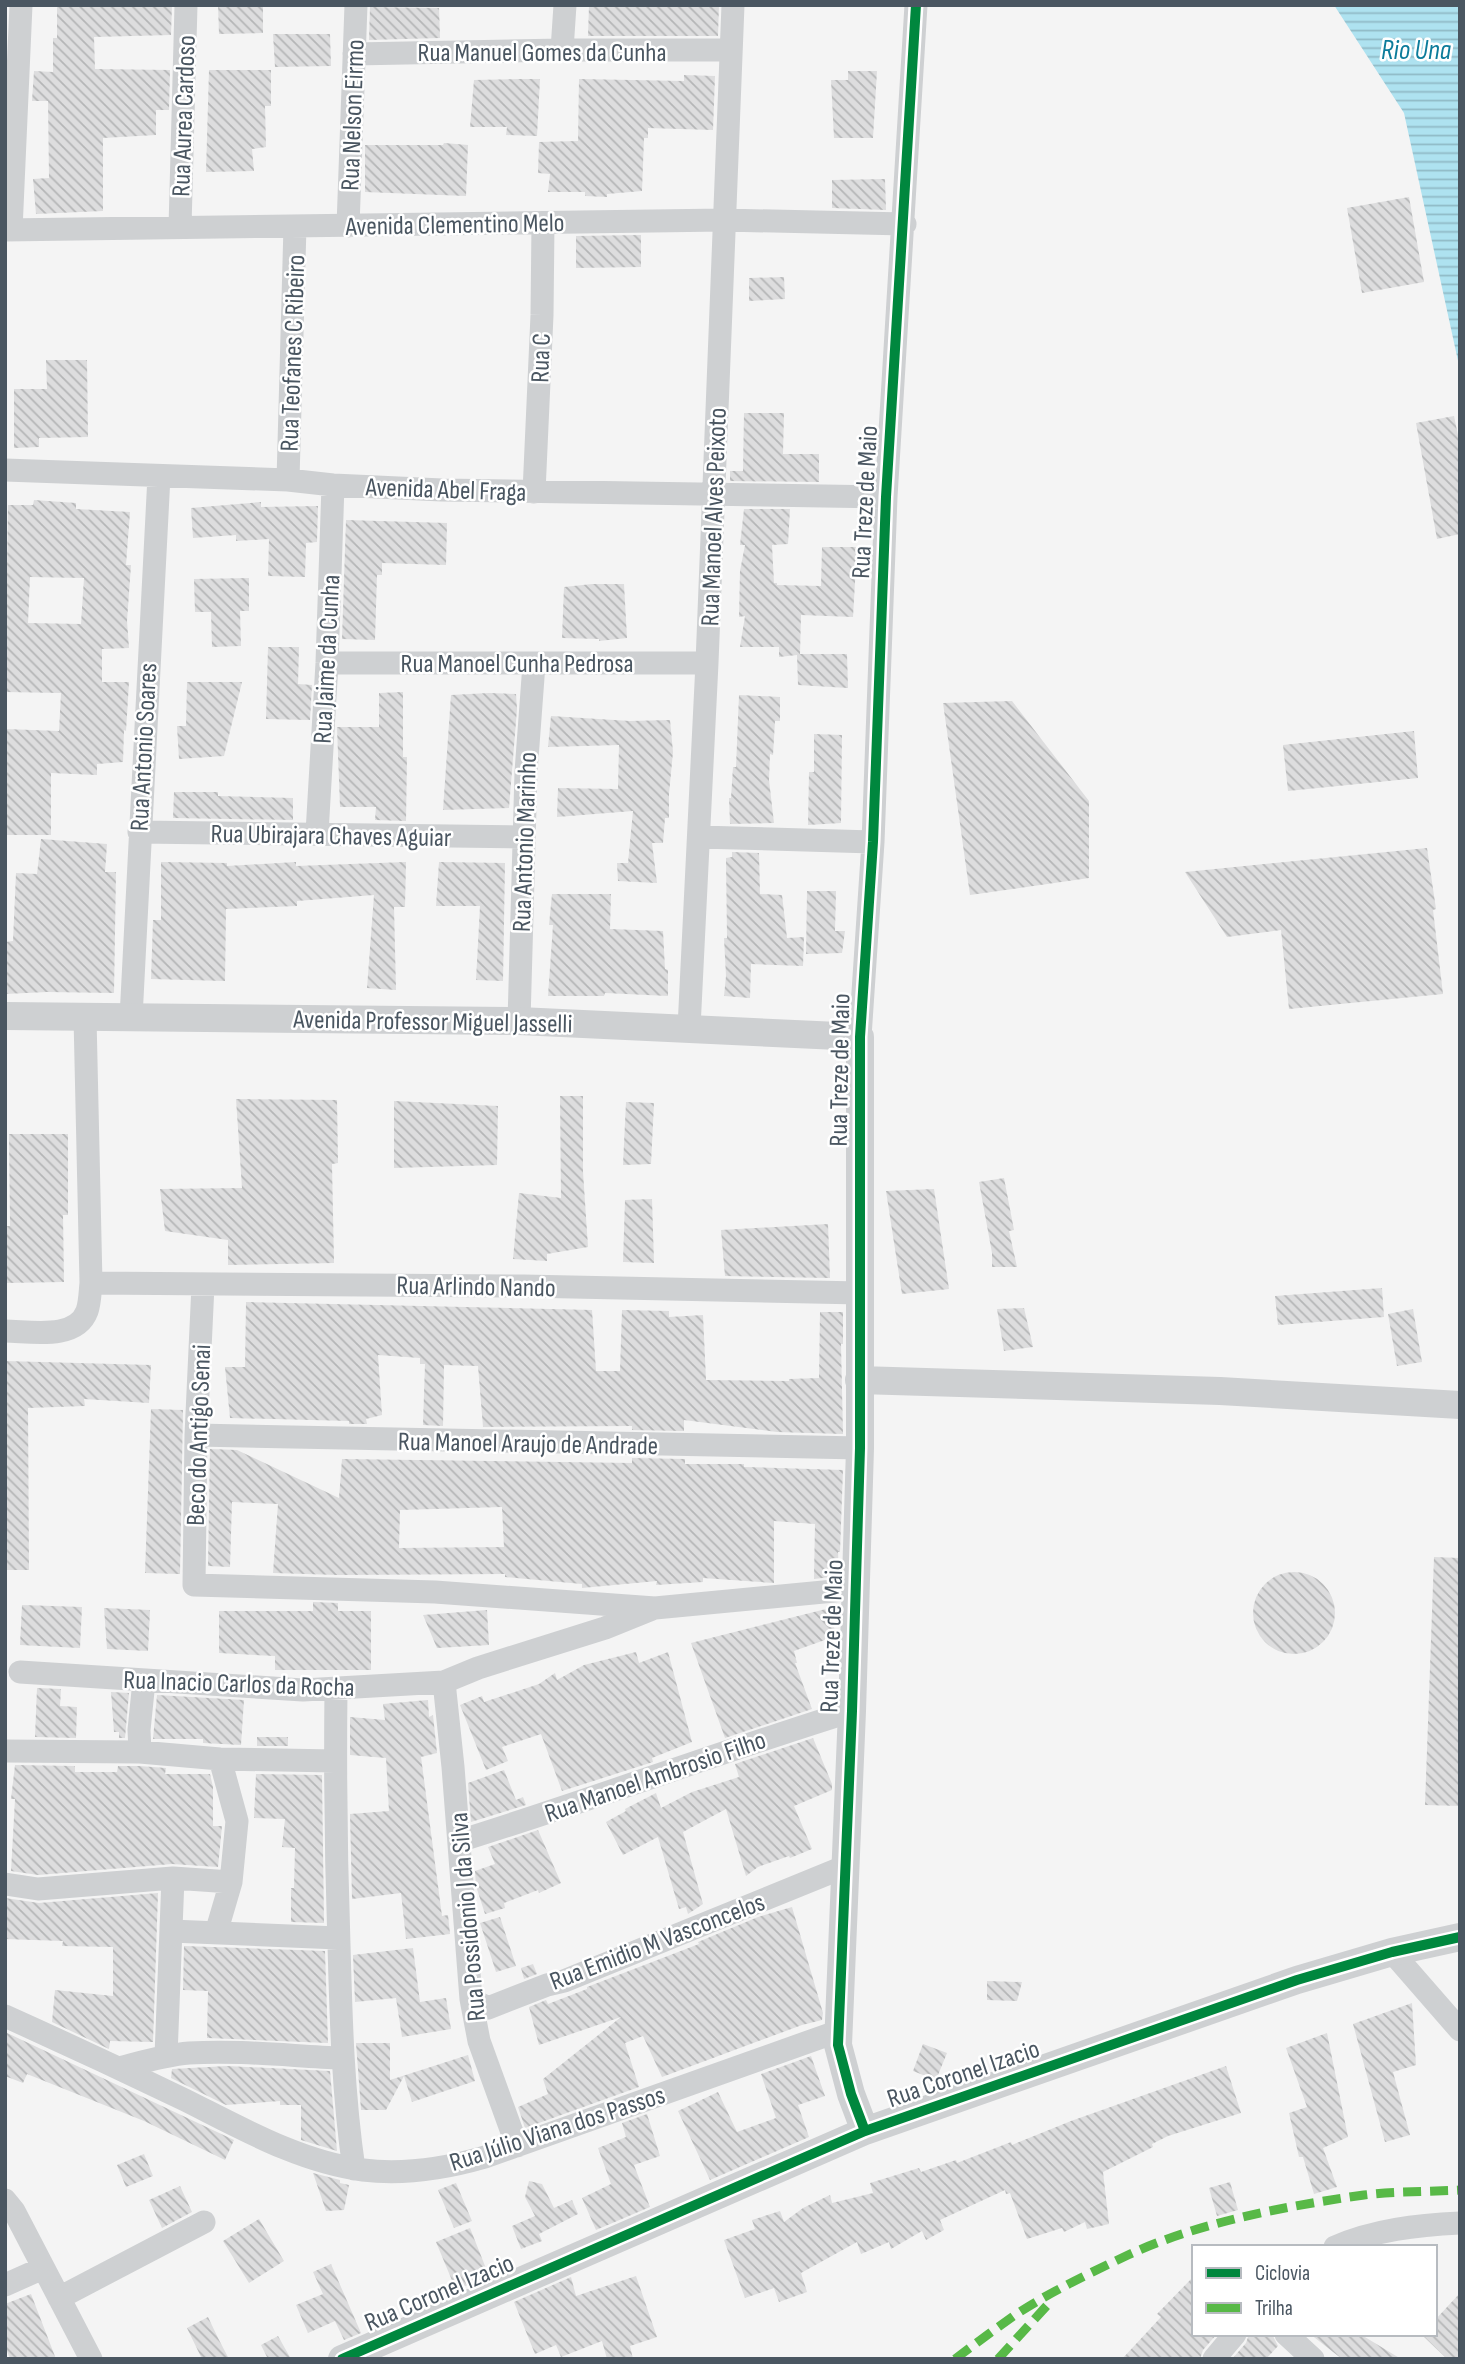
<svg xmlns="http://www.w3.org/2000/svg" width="1465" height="2364" font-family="'Sofia Sans Condensed',sans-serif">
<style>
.water{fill:url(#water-rules)}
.building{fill:url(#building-back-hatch);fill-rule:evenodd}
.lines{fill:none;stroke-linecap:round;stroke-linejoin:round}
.minor{stroke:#ced0d2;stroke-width:23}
.tertiary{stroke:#ced0d2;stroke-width:28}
.quiet{stroke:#58b947;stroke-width:9;stroke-dasharray:18 9;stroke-linecap:butt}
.cycleway-casing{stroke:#fff;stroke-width:15}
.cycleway{stroke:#00873e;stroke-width:10}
.labels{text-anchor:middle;stroke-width:5;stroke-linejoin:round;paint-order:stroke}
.street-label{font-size:26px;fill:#4a5661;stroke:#fff}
.water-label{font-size:28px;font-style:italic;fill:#0c7c9b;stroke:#fff}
</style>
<defs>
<pattern id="water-rules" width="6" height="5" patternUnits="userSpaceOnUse" patternTransform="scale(1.75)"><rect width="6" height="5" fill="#aee2f0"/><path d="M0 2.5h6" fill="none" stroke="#90bac6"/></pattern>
<pattern id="building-back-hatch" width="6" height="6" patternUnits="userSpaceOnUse" patternTransform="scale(1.75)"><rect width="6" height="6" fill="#ddddde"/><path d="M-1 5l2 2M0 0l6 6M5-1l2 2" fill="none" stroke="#b5b6b7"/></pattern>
</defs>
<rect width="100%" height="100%" fill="#f4f4f4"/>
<path class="water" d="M 1334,5 L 1460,5 L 1460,370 L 1404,113 Z"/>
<path class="building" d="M 57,5 L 172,5 L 171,35 L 94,37 L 95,69 L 170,70 L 169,110 L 156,110 L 156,135 L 103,138 L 103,211 L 36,214 L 33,179 L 49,178 L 48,101 L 32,101 L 34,71 L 53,72 L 53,38 L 57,38 Z
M 218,5 L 263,5 L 263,33 L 219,34 Z
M 589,5 L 719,5 L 718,36 L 588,36 Z
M 370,7 L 439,8 L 440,38 L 369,40 Z
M 273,34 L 330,34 L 331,66 L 275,67 Z
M 209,70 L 271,70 L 271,106 L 265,106 L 266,147 L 252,149 L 254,171 L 206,172 Z
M 848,71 L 877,71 L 873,138 L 834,138 L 831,80 L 848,80 Z
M 684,75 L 715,76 L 713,130 L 648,128 L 648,138 L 644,138 L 642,191 L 607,194 L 607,197 L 585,196 L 585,192 L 548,192 L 550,174 L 538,173 L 539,142 L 578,141 L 579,79 L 684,81 Z
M 519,79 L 540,79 L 537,136 L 506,135 L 507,127 L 470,127 L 474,80 Z
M 444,143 L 468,145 L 466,196 L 365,192 L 365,145 L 443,145 Z
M 885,179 L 886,210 L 832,208 L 832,180 Z
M 1409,197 L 1424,282 L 1362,293 L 1347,208 Z
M 641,235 L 641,267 L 576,268 L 576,236 Z
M 784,277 L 785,299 L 749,301 L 749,278 Z
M 46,360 L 87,360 L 88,437 L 39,438 L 39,447 L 14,448 L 14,389 L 47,389 Z
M 744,413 L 784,413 L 783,454 L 819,454 L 819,482 L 730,481 L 730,471 L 743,471 Z
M 1454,416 L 1460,445 L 1460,534 L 1437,539 L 1416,423 Z
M 34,500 L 76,503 L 76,509 L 130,512 L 126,565 L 131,565 L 127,621 L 129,648 L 102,649 L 102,682 L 129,682 L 126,731 L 124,730 L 123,762 L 97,764 L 97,775 L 51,773 L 51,835 L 5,835 L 5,729 L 59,731 L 61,693 L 5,692 L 8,505 L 33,505 ZM 30,577 L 84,578 L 81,624 L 28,623 Z
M 261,502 L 261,507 L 318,506 L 317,542 L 306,543 L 305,577 L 268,576 L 269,539 L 236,541 L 236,535 L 193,538 L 191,508 Z
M 744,509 L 790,509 L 788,544 L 772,545 L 774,583 L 777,583 L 777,585 L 821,586 L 822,547 L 857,547 L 853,617 L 801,615 L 800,654 L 847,654 L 848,688 L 798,685 L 797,655 L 779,657 L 779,647 L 740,647 L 745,616 L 739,617 L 740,571 L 745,545 L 740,545 Z
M 346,520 L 447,523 L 446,565 L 382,563 L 382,575 L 377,575 L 375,640 L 342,639 Z
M 249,578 L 249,611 L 240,611 L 241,646 L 212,647 L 211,612 L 195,612 L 194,579 Z
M 592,584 L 624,584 L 627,638 L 599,641 L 599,639 L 562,638 L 564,587 Z
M 268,647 L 299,647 L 298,684 L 312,685 L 310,720 L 266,719 Z
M 187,682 L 242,682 L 224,756 L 179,759 L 177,726 L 186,726 Z
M 403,692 L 403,757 L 407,757 L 406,821 L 375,820 L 376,807 L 340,807 L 337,727 L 379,727 L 379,693 Z
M 489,693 L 516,694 L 517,709 L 509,808 L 443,810 L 451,695 Z
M 739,695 L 780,697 L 780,721 L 775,721 L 773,755 L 770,754 L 769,780 L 774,823 L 730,824 L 729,798 L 731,798 L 733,767 L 736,767 Z
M 1012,701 L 1089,801 L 1089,878 L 970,895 L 943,703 Z
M 551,716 L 630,721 L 670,720 L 673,752 L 669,794 L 669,818 L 665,818 L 663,843 L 652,843 L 657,883 L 618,881 L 617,863 L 628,863 L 633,811 L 557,817 L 558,788 L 618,789 L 619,745 L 548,747 Z
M 1414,731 L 1418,778 L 1288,791 L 1283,745 Z
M 814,734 L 842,735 L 841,823 L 808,825 L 809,772 L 814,772 Z
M 174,792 L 218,792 L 218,796 L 293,798 L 293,820 L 173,818 Z
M 41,839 L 107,844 L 105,872 L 116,872 L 114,993 L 47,992 L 5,994 L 5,942 L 13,941 L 16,873 L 37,874 Z
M 1427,848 L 1436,909 L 1433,910 L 1443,994 L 1289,1009 L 1281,930 L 1227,937 L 1185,872 Z
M 732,852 L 759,853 L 760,894 L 782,895 L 787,938 L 804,937 L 803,966 L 751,964 L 750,998 L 724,996 L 726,976 L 724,938 L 727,938 L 726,858 L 732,857 Z
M 161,862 L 227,863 L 227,866 L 296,862 L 296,866 L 406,862 L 405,907 L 394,907 L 396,990 L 367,988 L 374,895 L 297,901 L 297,906 L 226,909 L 225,981 L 151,979 L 153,920 L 161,920 Z
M 439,862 L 505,863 L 503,981 L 476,980 L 480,906 L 436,906 Z
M 807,891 L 836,891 L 835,931 L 845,931 L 842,953 L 806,954 Z
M 552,894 L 611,894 L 610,929 L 663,931 L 665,969 L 668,970 L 668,996 L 605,993 L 604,996 L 548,996 L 553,925 L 549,925 Z
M 560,1096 L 583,1096 L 583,1172 L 588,1247 L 547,1254 L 547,1261 L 513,1259 L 519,1193 L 561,1198 Z
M 236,1099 L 337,1100 L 338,1163 L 332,1164 L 334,1263 L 228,1265 L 228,1240 L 165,1231 L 160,1189 L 242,1188 Z
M 394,1101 L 498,1106 L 497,1165 L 394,1168 Z
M 626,1102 L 654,1103 L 651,1164 L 623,1165 Z
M 9,1134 L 68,1134 L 68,1215 L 63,1215 L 64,1282 L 6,1283 L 5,1226 L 10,1226 Z
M 1004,1178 L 1014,1230 L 1009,1231 L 1017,1267 L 992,1267 L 992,1253 L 979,1182 Z
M 934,1189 L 949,1289 L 902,1294 L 886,1191 Z
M 652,1199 L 654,1263 L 623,1262 L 625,1200 Z
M 828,1224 L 830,1278 L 725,1276 L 721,1230 Z
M 1382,1288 L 1384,1317 L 1278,1325 L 1275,1296 Z
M 246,1302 L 592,1310 L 596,1371 L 620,1371 L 622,1310 L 669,1311 L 669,1317 L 703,1315 L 706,1380 L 789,1381 L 789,1379 L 819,1378 L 820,1312 L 843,1312 L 843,1344 L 841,1344 L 843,1434 L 777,1432 L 684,1420 L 684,1431 L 632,1430 L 632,1426 L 483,1427 L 478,1366 L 444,1365 L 443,1426 L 423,1425 L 425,1364 L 420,1364 L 420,1358 L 378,1355 L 382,1415 L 366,1419 L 367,1424 L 349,1424 L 349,1421 L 230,1418 L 225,1367 L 245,1367 Z
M 1024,1308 L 1033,1347 L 1004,1351 L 997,1309 Z
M 1413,1309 L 1422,1362 L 1397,1366 L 1388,1314 Z
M 5,1361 L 151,1365 L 149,1403 L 84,1399 L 85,1406 L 28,1408 L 29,1570 L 5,1570 Z
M 151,1409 L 183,1410 L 180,1574 L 145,1573 Z
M 210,1449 L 237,1450 L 339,1498 L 342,1459 L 632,1463 L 632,1458 L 685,1459 L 685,1464 L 744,1464 L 744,1467 L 843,1470 L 840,1552 L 838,1552 L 839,1576 L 814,1579 L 815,1524 L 774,1521 L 774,1583 L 703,1578 L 703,1582 L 656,1585 L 657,1581 L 582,1588 L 582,1584 L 505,1577 L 505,1574 L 338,1575 L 273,1573 L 278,1504 L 232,1502 L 230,1567 L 208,1566 ZM 502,1507 L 504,1547 L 399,1548 L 400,1510 Z
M 1434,1557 L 1460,1558 L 1460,1806 L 1425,1805 Z
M1253 1613a41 41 0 1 1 82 0a41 41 0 1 1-82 0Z
M 313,1602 L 338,1603 L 338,1611 L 371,1611 L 371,1670 L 275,1670 L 275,1656 L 219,1653 L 219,1611 L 313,1611 Z
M 22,1605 L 82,1607 L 80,1648 L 20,1645 Z
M 104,1608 L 150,1610 L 148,1651 L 107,1649 Z
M 830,1608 L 836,1636 L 794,1651 L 797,1663 L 795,1663 L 812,1709 L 725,1738 L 691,1643 Z
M 487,1610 L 489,1645 L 437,1648 L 423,1615 Z
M 636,1652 L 639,1663 L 668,1652 L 692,1742 L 652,1758 L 653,1762 L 562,1791 L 541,1734 L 502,1747 L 508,1761 L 486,1770 L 460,1705 L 482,1696 L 484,1702 L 539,1684 L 555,1673 L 557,1680 L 584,1665 Z
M 37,1688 L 61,1689 L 60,1706 L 77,1707 L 76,1738 L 35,1737 Z
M 111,1692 L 129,1693 L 125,1738 L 119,1738 L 119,1732 L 114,1732 Z
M 157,1695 L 244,1700 L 241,1745 L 203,1743 L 203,1739 L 153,1739 Z
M 428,1700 L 429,1717 L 433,1715 L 437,1753 L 421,1757 L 442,1916 L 448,1915 L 450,1934 L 406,1939 L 401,1893 L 352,1899 L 350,1814 L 389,1811 L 386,1758 L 350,1755 L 350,1717 L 385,1720 L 383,1704 Z
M 257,1737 L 288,1737 L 288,1746 L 257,1746 Z
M 813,1738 L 832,1784 L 832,1790 L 794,1806 L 812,1849 L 790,1858 L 789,1856 L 758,1867 L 746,1876 L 726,1809 L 683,1832 L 703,1904 L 688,1914 L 686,1907 L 679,1909 L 658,1837 L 623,1855 L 606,1822 L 626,1811 L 625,1809 L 656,1793 L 661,1808 L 692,1792 L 739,1777 L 735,1764 Z
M 15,1765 L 75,1766 L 75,1772 L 117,1772 L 118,1766 L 139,1766 L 166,1768 L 165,1774 L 210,1774 L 213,1787 L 213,1826 L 222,1826 L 218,1867 L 172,1864 L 38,1875 L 11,1871 L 15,1799 L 11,1799 Z
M 504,1770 L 516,1800 L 523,1797 L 526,1805 L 471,1822 L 468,1783 Z
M 256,1774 L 322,1775 L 324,1923 L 291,1922 L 291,1888 L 294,1888 L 295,1848 L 282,1847 L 285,1819 L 254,1818 Z
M 538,1830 L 561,1883 L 539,1893 L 538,1890 L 504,1903 L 505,1908 L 485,1914 L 476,1886 L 475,1871 L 495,1864 L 488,1847 Z
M 158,1893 L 153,2042 L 110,2041 L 109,2049 L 52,2022 L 55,1990 L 113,1996 L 113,1947 L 62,1946 L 63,1941 L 5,1939 L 5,1898 L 39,1903 Z
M 792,1907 L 823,2013 L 822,2020 L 802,2025 L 662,2077 L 643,2036 L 625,2043 L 639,2087 L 525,2128 L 518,2107 L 548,2094 L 543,2079 L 621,2017 L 539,2045 L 529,2007 L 546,2000 L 548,2004 L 587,1989 L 587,1987 L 699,1944 L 698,1942 L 758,1917 Z
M 500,1917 L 516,1966 L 496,1972 L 480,1923 Z
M 184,1946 L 325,1951 L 328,2043 L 207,2038 L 208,1991 L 183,1990 Z
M 413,1948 L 420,2002 L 446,1998 L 451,2029 L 402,2037 L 396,1998 L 355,2002 L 353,1955 Z
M 533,1964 L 537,1974 L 524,1979 L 521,1968 Z
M 987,1981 L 1022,1982 L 1017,2001 L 987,2000 Z
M 1412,2003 L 1416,2065 L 1393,2072 L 1410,2135 L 1385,2142 L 1353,2024 Z
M 5,2032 L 234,2140 L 225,2160 L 144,2121 L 27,2074 L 23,2083 L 5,2076 Z
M 1327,2033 L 1348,2137 L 1323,2148 L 1337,2187 L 1314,2194 L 1303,2157 L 1299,2157 L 1289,2113 L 1307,2107 L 1286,2048 Z
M 356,2043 L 390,2043 L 390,2080 L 468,2055 L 475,2081 L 412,2102 L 404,2076 L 386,2110 L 361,2110 Z
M 923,2044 L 947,2053 L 936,2080 L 913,2071 Z
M 811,2056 L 825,2096 L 798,2105 L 809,2137 L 710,2180 L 678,2111 L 718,2092 L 737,2132 L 776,2118 L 761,2074 Z
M 227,2066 L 330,2071 L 337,2151 L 301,2140 L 301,2105 L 280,2105 L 280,2101 L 226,2105 L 171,2078 L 172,2069 Z
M 1226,2066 L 1241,2113 L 1168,2136 L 1152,2144 L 1153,2147 L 1103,2172 L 1109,2224 L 1087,2229 L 1085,2222 L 1064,2232 L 1062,2228 L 1027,2239 L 1010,2193 L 1006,2194 L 1005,2190 L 940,2220 L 944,2230 L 926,2240 L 922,2231 L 891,2249 L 889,2242 L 861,2254 L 857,2242 L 801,2273 L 807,2292 L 779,2302 L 774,2288 L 745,2298 L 724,2240 L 755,2229 L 752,2220 L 780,2211 L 784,2222 L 803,2208 L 830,2195 L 832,2203 L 873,2193 L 870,2183 L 919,2168 L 921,2172 L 956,2160 L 957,2163 L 1011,2142 L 1012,2145 L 1071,2121 Z
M 647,2114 L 660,2156 L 634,2165 L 650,2207 L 596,2230 L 582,2198 L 611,2184 L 598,2148 L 626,2137 L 622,2123 Z
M 144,2154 L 153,2176 L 126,2187 L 117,2165 Z
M 313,2173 L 340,2180 L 340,2183 L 349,2185 L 344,2210 L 326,2211 Z
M 529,2181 L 542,2184 L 554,2208 L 572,2200 L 578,2214 L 539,2234 L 542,2241 L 521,2249 L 512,2226 L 535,2216 L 525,2197 Z
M 1230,2182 L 1238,2210 L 1217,2216 L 1209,2188 Z
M 456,2183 L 472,2221 L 454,2228 L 438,2190 Z
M 180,2186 L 192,2212 L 162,2228 L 149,2200 Z
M 259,2219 L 284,2261 L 249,2283 L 223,2241 Z
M 470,2228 L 489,2276 L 456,2290 L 436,2242 Z
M 331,2264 L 361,2333 L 344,2340 L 335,2321 L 308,2333 L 296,2305 L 323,2294 L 313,2272 Z
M 636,2276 L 657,2337 L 630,2346 L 633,2359 L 607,2359 L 602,2341 L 561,2357 L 556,2345 L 535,2354 L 514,2302 L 571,2277 L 576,2296 Z
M 1194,2276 L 1194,2334 L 1217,2334 L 1203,2350 L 1200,2359 L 1122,2359 L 1161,2317 L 1157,2314 Z
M 1460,2293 L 1460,2359 L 1447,2359 L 1421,2334 L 1435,2334 L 1435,2320 Z
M 31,2294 L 56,2359 L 10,2359 L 5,2346 L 5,2304 Z
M 208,2317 L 218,2338 L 229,2359 L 202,2359 L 187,2328 Z
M 1249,2334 L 1272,2334 L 1278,2346 L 1266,2359 L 1232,2359 L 1246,2343 Z
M 1310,2334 L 1360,2334 L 1401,2359 L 1342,2359 Z
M 278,2336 L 291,2359 L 268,2359 L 261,2345 Z"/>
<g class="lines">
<path class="minor" d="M 562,50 L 565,5
M 354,54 L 562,50 L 730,50
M 348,226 L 356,5
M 180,227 L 186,5
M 5,230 L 724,220 L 905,224
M 11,230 L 21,5
M 5,470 L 288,480 L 333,485 L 442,490 L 886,497
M 288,480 L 295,226
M 534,492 L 542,315 L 543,224
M 327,663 L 707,663
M 139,832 L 524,837
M 317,833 L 327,663 L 333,485
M 699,837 L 873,842
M 131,1018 L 159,476
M 519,1021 L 526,772 L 534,664
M 689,1028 L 707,663 L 733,5
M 860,1037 L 873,842 L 886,497 L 916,5
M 91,1283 L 524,1286 L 861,1293
M 203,1285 L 196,1435 L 194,1585 L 435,1592 L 655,1608 L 855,1589
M 5,1331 C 29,1331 76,1341 87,1311 C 90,1303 90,1292 91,1283 L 85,1017
M 196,1435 L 860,1448
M 20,1672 L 303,1690 L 444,1682 L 478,1668 L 605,1628 L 652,1609
M 444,1682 L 453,1767 L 471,1999 L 479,2041 L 517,2146
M 336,1689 C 335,1775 336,1860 339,1945 C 341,2020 343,2094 354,2169
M 5,1751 L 140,1752 L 220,1759 L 335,1761
M 140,1752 L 139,1730 L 144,1681
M 459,1841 C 591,1800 720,1752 852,1711
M 5,1884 L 38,1889 L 173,1878 L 231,1882
M 171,1931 L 338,1938
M 216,1933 L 231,1882 L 237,1821 L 220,1759
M 1392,1952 L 1460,2030
M 471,1999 L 488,2008 L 547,1985 L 564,1981 L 844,1867
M 5,2016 C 65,2043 125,2071 185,2100 C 241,2128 300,2162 363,2170 C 403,2175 447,2168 485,2157 L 839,2031
M 166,2056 L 173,1878
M 119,2068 C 142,2062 165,2055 189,2053 C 239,2050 291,2056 342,2058
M 5,2200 L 14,2211 L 91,2359
M 1335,2247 C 1374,2230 1417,2225 1460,2223
M 5,2285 L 43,2268
M 59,2298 L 204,2222
M 1286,2334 L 1313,2359
M 1214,2359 L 1235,2334"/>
<path class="tertiary" d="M 5,1016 L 519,1021 L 860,1037 L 860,1448 L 852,1711 L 838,2045 L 851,2094 L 865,2131
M 859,1380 L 1220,1391 L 1460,1405
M 342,2359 L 865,2131 L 1297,1980 L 1392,1952 L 1460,1937"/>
<path class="quiet" d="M 955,2359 C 975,2344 995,2329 1015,2315 C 1050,2292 1090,2273 1128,2255 C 1200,2222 1286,2206 1364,2195 C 1396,2191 1428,2192 1460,2190
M 998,2359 L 1052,2300"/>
<g class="cycleway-casing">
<path id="cycleway" d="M 865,2131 L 851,2094 L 838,2045 L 852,1711 L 860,1448 L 860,1037 L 873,842 L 886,497 L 916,5
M 342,2359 L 865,2131 L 1297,1980 L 1392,1952 L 1460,1937"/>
</g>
<use href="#cycleway" class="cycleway"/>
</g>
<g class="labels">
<g class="street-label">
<text x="542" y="61">Rua Manuel Gomes da Cunha</text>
<text transform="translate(352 115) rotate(-88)" y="9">Rua Nelson Eirmo</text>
<text transform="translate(183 116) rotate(-88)" y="9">Rua Aurea Cardoso</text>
<text transform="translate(455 224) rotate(-1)" y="9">Avenida Clementino Melo</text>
<text transform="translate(292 353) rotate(-88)" y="9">Rua Teofanes C Ribeiro</text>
<text transform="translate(540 358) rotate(-88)" y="9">Rua C</text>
<text transform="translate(446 489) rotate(2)" y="9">Avenida Abel Fraga</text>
<text transform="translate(864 502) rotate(-87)" y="9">Rua Treze de Maio</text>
<text transform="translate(713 517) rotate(-88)" y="9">Rua Manoel Alves Peixoto</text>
<text transform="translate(326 659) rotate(-87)" y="9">Rua Jaime da Cunha</text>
<text x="517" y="672">Rua Manoel Cunha Pedrosa</text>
<text transform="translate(143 747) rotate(-87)" y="9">Rua Antonio Soares</text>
<text transform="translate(331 835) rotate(1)" y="9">Rua Ubirajara Chaves Aguiar</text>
<text transform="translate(524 842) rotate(-88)" y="9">Rua Antonio Marinho</text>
<text transform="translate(433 1021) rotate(1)" y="9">Avenida Professor Miguel Jasselli</text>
<text transform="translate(839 1070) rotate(-89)" y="9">Rua Treze de Maio</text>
<text transform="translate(476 1286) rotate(1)" y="9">Rua Arlindo Nando</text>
<text transform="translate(198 1435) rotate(-88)" y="9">Beco do Antigo Senai</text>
<text transform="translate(528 1443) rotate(1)" y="9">Rua Manoel Araujo de Andrade</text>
<text transform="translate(831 1636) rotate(-88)" y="9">Rua Treze de Maio</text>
<text transform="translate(239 1683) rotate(2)" y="9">Rua Inacio Carlos da Rocha</text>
<text transform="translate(655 1776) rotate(-19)" y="9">Rua Manoel Ambrosio Filho</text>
<text transform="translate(467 1917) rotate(-95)" y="9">Rua Possidonio J da Silva</text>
<text transform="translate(657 1941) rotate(-21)" y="9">Rua Emidio M Vasconcelos</text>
<text transform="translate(963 2073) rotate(-19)" y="9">Rua Coronel Izacio</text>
<text transform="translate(557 2128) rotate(-18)" y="9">Rua Júlio Viana dos Passos</text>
<text transform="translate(439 2292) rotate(-23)" y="9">Rua Coronel Izacio</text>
</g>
<g class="water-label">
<text x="1416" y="59">Rio Una</text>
</g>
</g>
<rect width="1465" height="2364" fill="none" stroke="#4a5661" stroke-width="14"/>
<rect x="1192" y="2245" width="245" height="91" fill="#ffffff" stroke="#b7bbc0" stroke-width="2"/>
<rect x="1206" y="2268" width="35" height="10" fill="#00873e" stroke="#b7bbc0" stroke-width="2"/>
<text x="1255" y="2280" font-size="21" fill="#4a5661">Ciclovia</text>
<rect x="1206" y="2303" width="35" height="10" fill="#58b947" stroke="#b7bbc0" stroke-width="2"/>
<text x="1255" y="2315" font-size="21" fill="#4a5661">Trilha</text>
</svg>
